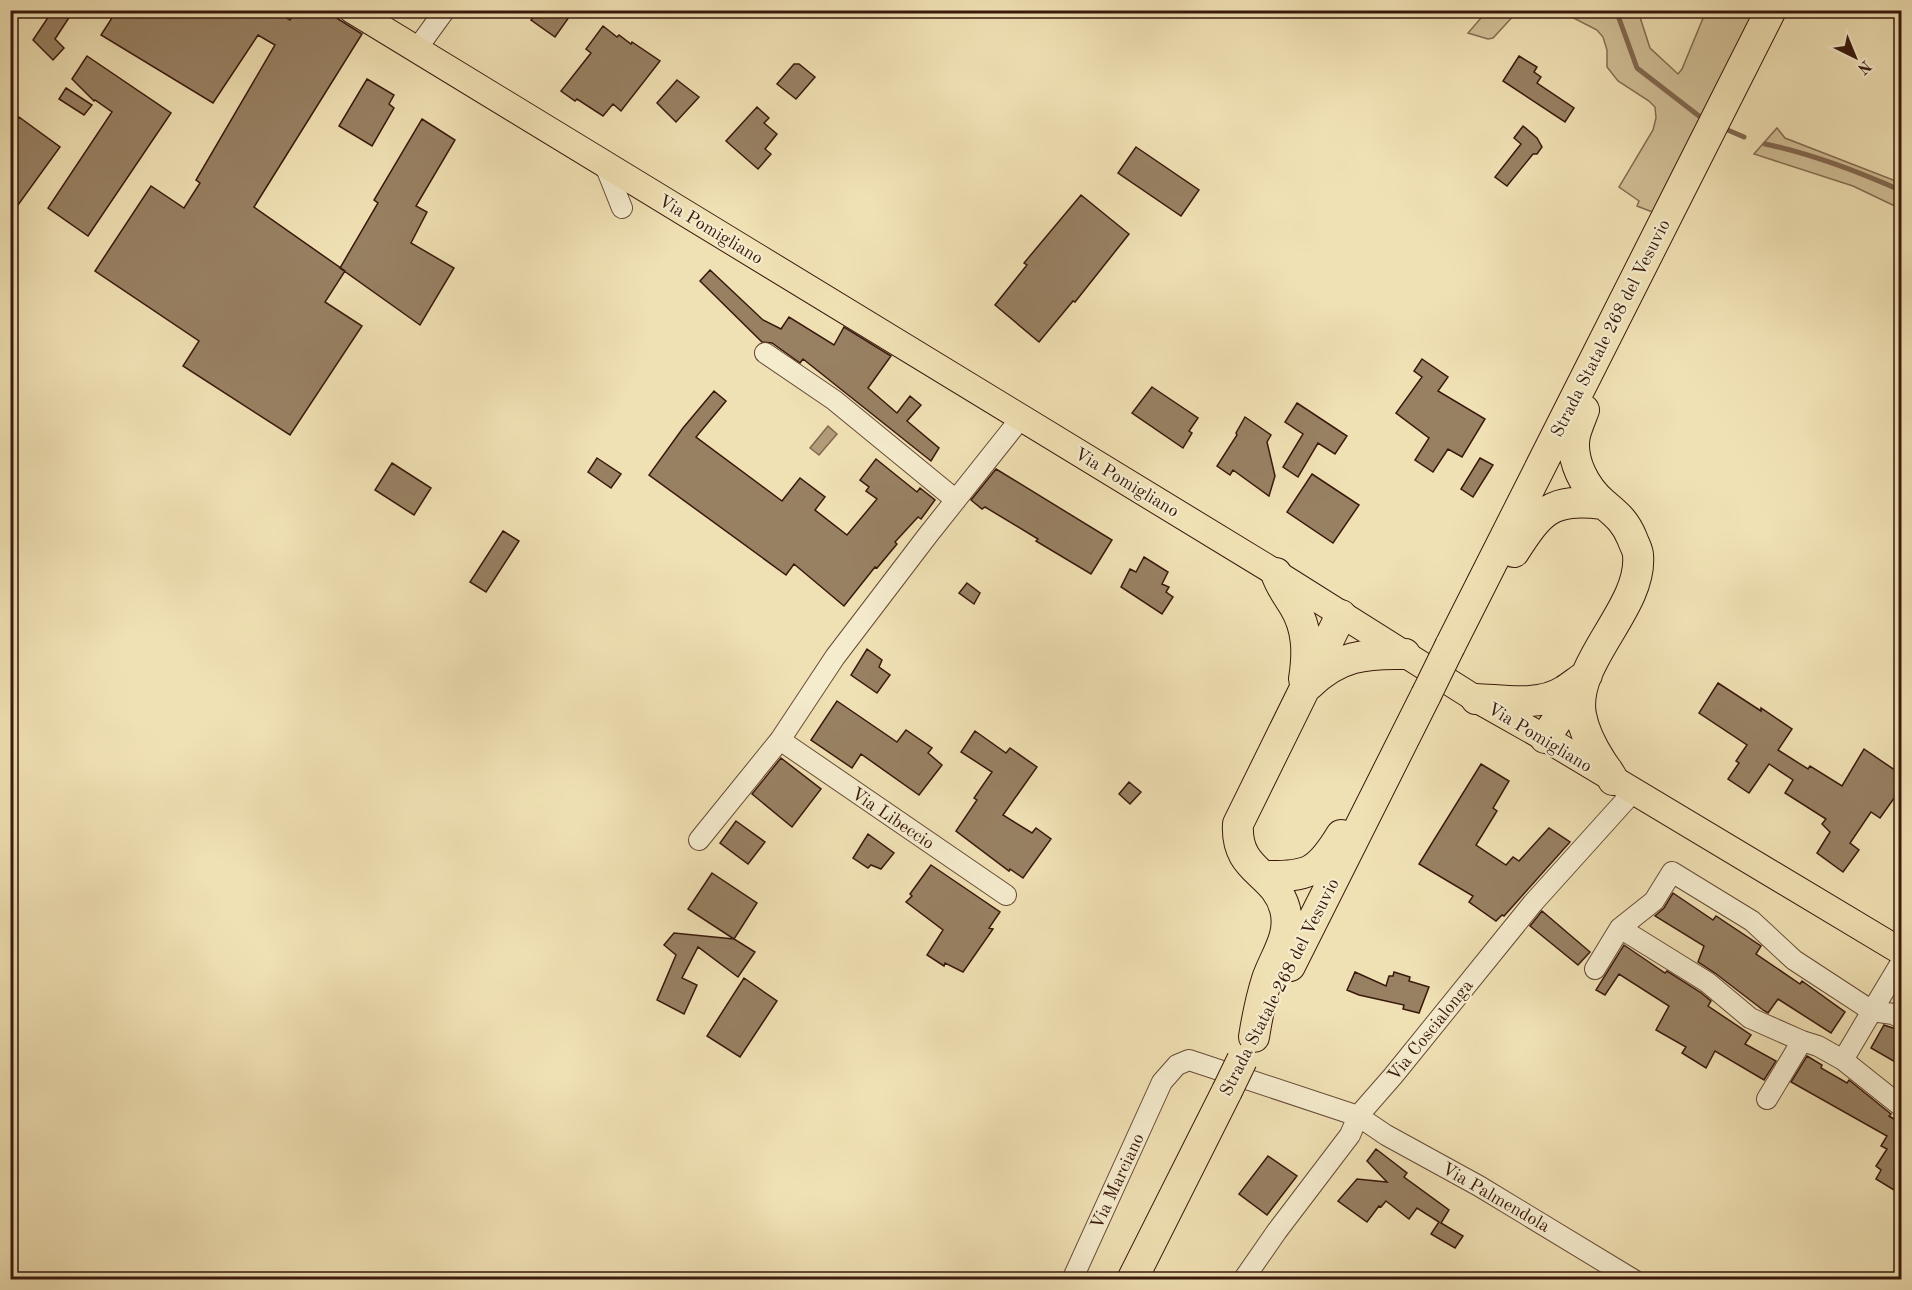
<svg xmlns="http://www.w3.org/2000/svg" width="1912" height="1290" font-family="'Old Standard TT',serif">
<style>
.green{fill:#d1bf97;stroke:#856c52;stroke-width:1.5}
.water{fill:#b29d7b;stroke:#82684f;stroke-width:1.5}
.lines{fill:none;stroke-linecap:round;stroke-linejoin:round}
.stream{stroke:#82684f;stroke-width:5}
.building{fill:#988163;stroke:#39180c;stroke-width:1.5}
.minor-casing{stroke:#674a36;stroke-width:22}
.major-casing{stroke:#39180c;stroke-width:28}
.highway-casing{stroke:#39180c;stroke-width:32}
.minor{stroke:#f5ecce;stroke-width:20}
.major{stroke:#f0e1b4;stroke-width:26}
.highway{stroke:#f0e1b4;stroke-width:30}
.highway-bridge-casing{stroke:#39180c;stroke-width:32;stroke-linecap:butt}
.highway-bridge{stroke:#f0e1b4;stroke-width:30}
.labels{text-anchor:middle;stroke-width:4.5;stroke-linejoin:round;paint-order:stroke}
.street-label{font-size:18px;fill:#39180c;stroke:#f5ecce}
</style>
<rect width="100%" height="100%" fill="#f0e1b4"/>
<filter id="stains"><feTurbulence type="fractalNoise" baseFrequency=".00333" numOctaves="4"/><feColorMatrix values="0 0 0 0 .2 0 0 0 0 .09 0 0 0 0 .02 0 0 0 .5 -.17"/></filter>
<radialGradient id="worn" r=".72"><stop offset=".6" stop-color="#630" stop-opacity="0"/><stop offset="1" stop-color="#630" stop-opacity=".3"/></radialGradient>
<path class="green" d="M 1487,11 L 1638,11 L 1650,48 L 1678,74 L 1682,69 L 1706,11 L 1759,11 L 1655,213 L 1637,206 L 1639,201 L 1619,187 L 1653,130 L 1656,118 L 1655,107 L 1649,101 L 1618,81 L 1607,67 L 1607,50 L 1603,37 L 1597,30 L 1566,14 L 1526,15 L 1517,12 L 1493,38 L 1488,39 L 1468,33 Z
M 1777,128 L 1785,138 L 1901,183 L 1901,209 L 1853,186 L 1754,154 Z"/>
<path class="water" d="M 828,426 L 837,434 L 819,455 L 810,448 Z"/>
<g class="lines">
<path class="stream" d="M 1616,10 L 1637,68 L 1699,116 L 1707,120
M 1723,128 L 1744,137
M 1765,144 C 1813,154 1857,171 1902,191"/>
</g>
<path class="building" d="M 53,10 L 74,10 L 55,39 L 64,48 L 53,60 L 33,40 Z
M 117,10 L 274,10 L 290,20 L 296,10 L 324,10 L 362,34 L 254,207 L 345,271 L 325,302 L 362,326 L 290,435 L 183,366 L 199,341 L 95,271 L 151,186 L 184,208 L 200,183 L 196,180 L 275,45 L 258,35 L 213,103 L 101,35 Z
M 538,10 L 574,10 L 555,37 L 531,20 Z
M 603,26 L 617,37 L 619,35 L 631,44 L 632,42 L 660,61 L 621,111 L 613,104 L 603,116 L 577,99 L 575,101 L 561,91 L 591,53 L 586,49 Z
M 87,56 L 171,113 L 88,236 L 48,208 L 112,112 L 95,100 L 94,101 L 72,79 Z
M 1519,56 L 1537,67 L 1534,72 L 1541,77 L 1537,83 L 1574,108 L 1565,122 L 1503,81 Z
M 794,64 L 799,64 L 815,77 L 796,99 L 777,84 Z
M 367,79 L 394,95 L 389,104 L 394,108 L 372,146 L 339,126 Z
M 677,80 L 699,97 L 676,122 L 657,103 Z
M 66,88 L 92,105 L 84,115 L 59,99 Z
M 757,107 L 769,118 L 764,123 L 777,134 L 765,149 L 771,154 L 758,169 L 726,141 Z
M 19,117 L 60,147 L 18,205 L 10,199 L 10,130 Z
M 422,119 L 455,140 L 416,206 L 427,212 L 411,243 L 454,268 L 420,325 L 340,268 L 378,203 L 374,200 Z
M 1523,126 L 1537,138 L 1542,147 L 1537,154 L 1533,154 L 1507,186 L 1495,177 L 1521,144 L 1514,138 Z
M 1136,147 L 1199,190 L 1181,216 L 1118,173 Z
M 1081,195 L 1129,234 L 1075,302 L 1073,301 L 1039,342 L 995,305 L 1027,265 L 1024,263 Z
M 710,270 L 763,320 L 781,329 L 789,317 L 834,345 L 844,327 L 891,356 L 868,388 L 897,413 L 910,396 L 921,405 L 907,421 L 939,448 L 931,461 L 803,359 L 800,363 L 772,343 L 762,342 L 700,281 Z
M 1422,359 L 1448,377 L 1438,391 L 1485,419 L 1462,457 L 1448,449 L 1433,472 L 1415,460 L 1429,438 L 1396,413 L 1422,377 L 1414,371 Z
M 1152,387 L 1198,418 L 1189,431 L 1192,433 L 1183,448 L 1132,413 Z
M 714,391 L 726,401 L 696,437 L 782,501 L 800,478 L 825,497 L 815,510 L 847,535 L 877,499 L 866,491 L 869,487 L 860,480 L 876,459 L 917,492 L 920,488 L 935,500 L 921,519 L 918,517 L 895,542 L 897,544 L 877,568 L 875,567 L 844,606 L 794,564 L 786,575 L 649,475 L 683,428 Z
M 1297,403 L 1347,436 L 1335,454 L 1318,443 L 1298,477 L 1283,467 L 1303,434 L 1285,422 Z
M 1245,417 L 1271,435 L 1267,442 L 1275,476 L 1269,496 L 1233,470 L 1230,475 L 1217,466 L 1237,435 L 1236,433 Z
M 597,458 L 621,474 L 611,488 L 588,472 Z
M 1480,458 L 1493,465 L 1473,497 L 1461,489 Z
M 392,463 L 431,488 L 414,515 L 375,490 Z
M 996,469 L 1112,540 L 1091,574 L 1036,541 L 1038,539 L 985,507 L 982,509 L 971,500 Z
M 1312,474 L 1359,505 L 1333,543 L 1287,512 Z
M 503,531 L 519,541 L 486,592 L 470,582 Z
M 1144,557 L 1168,572 L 1162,584 L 1169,587 L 1166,592 L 1173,597 L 1162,614 L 1121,587 L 1130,569 L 1136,572 Z
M 967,583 L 980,593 L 974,604 L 959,593 Z
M 867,649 L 882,660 L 879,667 L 890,675 L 877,693 L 851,675 Z
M 1718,683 L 1761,711 L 1761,708 L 1792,729 L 1778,750 L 1808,769 L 1810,766 L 1842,786 L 1864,749 L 1902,775 L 1902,787 L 1880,818 L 1871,812 L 1850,843 L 1859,850 L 1843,872 L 1817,853 L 1830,832 L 1822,824 L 1826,819 L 1785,793 L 1793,780 L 1769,764 L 1749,793 L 1728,779 L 1739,763 L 1736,761 L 1747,745 L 1699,713 Z
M 837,701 L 897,742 L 906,730 L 932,748 L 928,753 L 942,765 L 919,795 L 861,754 L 852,768 L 811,740 Z
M 975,731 L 1006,753 L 1010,748 L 1037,767 L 1003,815 L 1032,833 L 1036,828 L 1051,839 L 1023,878 L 1010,869 L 1009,871 L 956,831 L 977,800 L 974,798 L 992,772 L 961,752 Z
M 781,758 L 821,789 L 792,827 L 752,794 Z
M 1481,764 L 1509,781 L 1493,808 L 1497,811 L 1476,845 L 1506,865 L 1513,857 L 1519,861 L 1549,828 L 1570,842 L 1504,916 L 1502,915 L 1496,921 L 1469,902 L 1473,896 L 1419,864 Z
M 1129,782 L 1141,792 L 1130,804 L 1119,794 Z
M 736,821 L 765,842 L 748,864 L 720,843 Z
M 868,834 L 894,853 L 881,869 L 871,865 L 868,868 L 853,858 Z
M 931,865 L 1000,912 L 989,928 L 993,929 L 963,972 L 945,963 L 944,966 L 927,955 L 943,930 L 906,902 L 912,896 L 910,894 Z
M 712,873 L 757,903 L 734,939 L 755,952 L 738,977 L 698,947 L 682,978 L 697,985 L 684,1014 L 657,1000 L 676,955 L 664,945 L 674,933 L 734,939 L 688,909 Z
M 1673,893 L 1713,920 L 1716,916 L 1761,946 L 1756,954 L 1800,984 L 1802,981 L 1845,1012 L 1831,1033 L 1778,999 L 1768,1013 L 1763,1010 L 1715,973 L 1698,962 L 1704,946 L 1655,916 L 1664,908 Z
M 1542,911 L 1590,952 L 1578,965 L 1530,926 Z
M 1624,945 L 1665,973 L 1667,971 L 1700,992 L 1711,1001 L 1708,1006 L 1751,1035 L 1745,1044 L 1776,1061 L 1764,1080 L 1715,1051 L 1706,1068 L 1682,1053 L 1686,1047 L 1656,1030 L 1669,1006 L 1619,974 L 1605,995 L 1596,990 Z
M 1355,972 L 1386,986 L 1389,976 L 1393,976 L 1394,972 L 1410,977 L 1409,981 L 1429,987 L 1419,1013 L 1403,1009 L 1404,1005 L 1359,995 L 1347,990 Z
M 744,978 L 777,1001 L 740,1057 L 707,1036 Z
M 1884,1025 L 1902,1031 L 1902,1066 L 1871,1048 Z
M 1807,1056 L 1822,1065 L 1821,1068 L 1847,1083 L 1849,1080 L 1891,1114 L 1889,1116 L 1902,1124 L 1902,1195 L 1876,1179 L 1881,1170 L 1876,1166 L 1887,1149 L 1881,1146 L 1887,1136 L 1791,1082 Z
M 1376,1149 L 1407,1173 L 1404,1177 L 1449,1210 L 1441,1223 L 1463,1236 L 1455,1248 L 1431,1234 L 1439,1222 L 1417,1208 L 1409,1219 L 1386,1201 L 1381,1207 L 1379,1206 L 1367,1222 L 1338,1201 L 1357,1179 L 1387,1182 L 1367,1161 Z
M 1268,1156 L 1297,1176 L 1267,1215 L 1239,1194 Z"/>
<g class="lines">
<g class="minor-casing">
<path id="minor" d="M 416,50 L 445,10
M 604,163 L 622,208
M 765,353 L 834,400 L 956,500
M 780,740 L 1006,895
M 699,840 L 780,740 L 835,657 L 928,535 L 1021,418
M 1620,928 L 1707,982 L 1750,1018 L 1802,1041 L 1818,1046 L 1843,1060 L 1902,1107
M 1902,961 L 1872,1011 L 1893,1014 L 1902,1019
M 1595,969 L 1620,928 L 1654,901 L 1672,872 L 1752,921 L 1794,960 L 1872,1011 L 1843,1060
M 1767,1099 L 1802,1041
M 1072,1280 L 1162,1082 L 1177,1065 L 1189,1060 L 1358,1116 L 1386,1135 L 1479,1186 L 1634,1280
M 1243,1280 L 1277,1231 L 1350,1135 L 1358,1116 L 1393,1076 L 1533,903 L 1633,792"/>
</g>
<g class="major-casing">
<path id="major" d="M 352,10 L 1276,573 L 1476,699 L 1545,738 L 1902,952"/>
</g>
<g class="highway-casing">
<path id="highway" d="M 1584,410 C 1581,418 1577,427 1575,435 C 1570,460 1585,488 1604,504 C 1617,515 1625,521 1632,538 C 1634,544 1638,550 1638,555 C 1643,608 1571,662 1581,715 C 1584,732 1592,747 1601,761 C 1605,768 1610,772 1613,780
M 1514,552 C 1541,510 1551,498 1603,504
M 1276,573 C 1280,586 1287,594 1294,606 C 1308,629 1308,653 1304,679
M 1450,646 L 1771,10
M 1309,685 C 1338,656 1365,653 1405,654
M 1476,699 C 1504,700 1539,707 1564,691 C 1572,686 1579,680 1587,675
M 1545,738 L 1582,683
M 1264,876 C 1308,877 1318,873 1341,835
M 1290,966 L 1426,695
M 1254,1037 C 1257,1018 1261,998 1267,979 C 1275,956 1292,935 1285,909 C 1275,871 1235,872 1238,824 L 1341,615
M 1132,1280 L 1227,1091"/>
</g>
<use href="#minor" class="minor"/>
<use href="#major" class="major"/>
<use href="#highway" class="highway"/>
<g class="highway-bridge-casing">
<path id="highway-bridge" d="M 1426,695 L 1450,646
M 1227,1091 L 1242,1060"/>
</g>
<use href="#highway-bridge" class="highway-bridge"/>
</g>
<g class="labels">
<g class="street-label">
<text transform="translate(711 229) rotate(31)" y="6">Via Pomigliano</text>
<text transform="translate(1610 328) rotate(-63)" y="6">Strada Statale 268 del Vesuvio</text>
<text transform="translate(1127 482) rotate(31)" y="6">Via Pomigliano</text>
<text transform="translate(1540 737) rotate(31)" y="6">Via Pomigliano</text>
<text transform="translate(893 818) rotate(34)" y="6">Via Libeccio</text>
<text transform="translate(1279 987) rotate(-63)" y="6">Strada Statale 268 del Vesuvio</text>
<text transform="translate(1430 1030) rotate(-51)" y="6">Via Coscialonga</text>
<text transform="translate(1117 1181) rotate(-65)" y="6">Via Marciano</text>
<text transform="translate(1496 1197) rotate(30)" y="6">Via Palmendola</text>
</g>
</g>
<rect width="1912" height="1290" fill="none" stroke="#f0e1b4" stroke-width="36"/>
<rect x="12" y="12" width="1888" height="1266" fill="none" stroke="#39180c" stroke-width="3"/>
<rect x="18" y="18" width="1876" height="1254" fill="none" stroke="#39180c" stroke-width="1.5"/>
<g transform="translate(1855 57) rotate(137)" stroke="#f5ecce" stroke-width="4.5" paint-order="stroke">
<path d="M0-4.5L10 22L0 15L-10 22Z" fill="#39180c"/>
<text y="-9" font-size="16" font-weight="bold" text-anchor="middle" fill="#39180c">N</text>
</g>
<rect width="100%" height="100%" filter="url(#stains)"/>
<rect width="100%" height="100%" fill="url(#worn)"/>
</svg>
